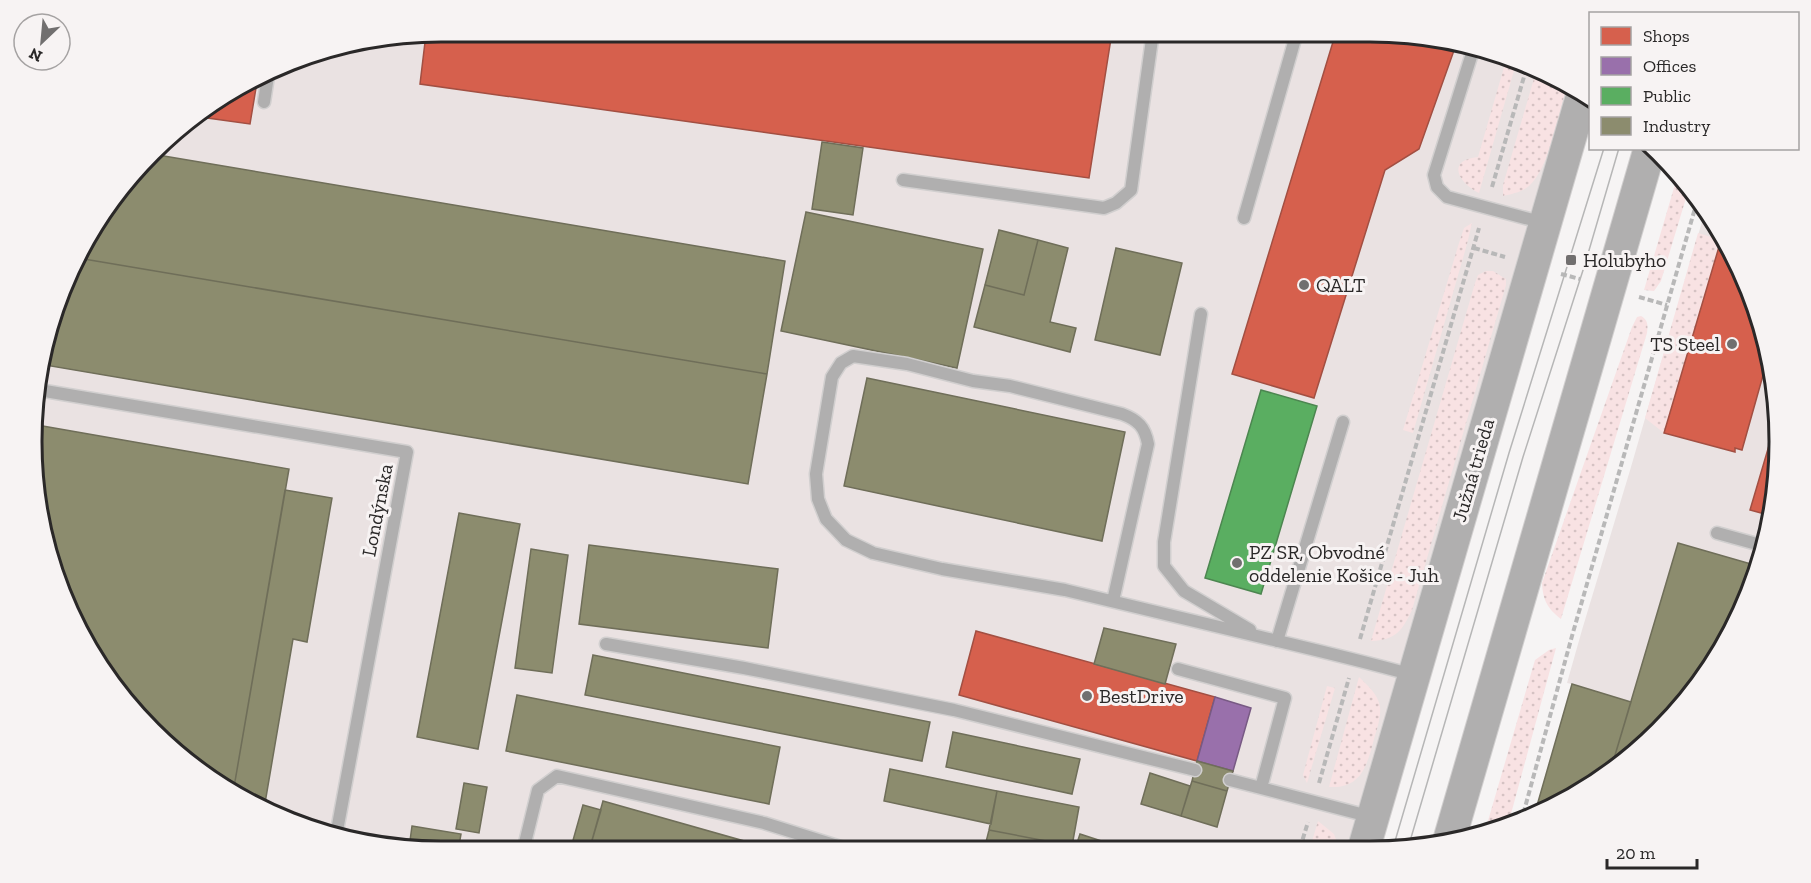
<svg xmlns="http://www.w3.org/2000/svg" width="1811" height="883" font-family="'Zilla Slab',serif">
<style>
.built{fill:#eae2e2}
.grass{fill:url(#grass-dots)}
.shops{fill:#d6604d;stroke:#a24f42;stroke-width:1.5}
.offices{fill:#9970ab;stroke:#785a84;stroke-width:1.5}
.public{fill:#5aae61;stroke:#4c8650;stroke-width:1.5}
.industry{fill:#8c8c6e;stroke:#6f6e59;stroke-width:1.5}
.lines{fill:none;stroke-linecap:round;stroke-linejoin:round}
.service-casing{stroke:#d1cfcf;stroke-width:15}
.tertiary-casing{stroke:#d1cfcf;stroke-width:34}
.path{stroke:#b8b8b8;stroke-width:4;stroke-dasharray:6 3;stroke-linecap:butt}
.service{stroke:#b0afaf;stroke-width:12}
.tertiary{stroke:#b0afaf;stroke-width:32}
.tram{stroke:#b6b6b6;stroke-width:1.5}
.poi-dot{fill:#716f6f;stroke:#f7f3f3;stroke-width:2}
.labels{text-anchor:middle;stroke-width:6;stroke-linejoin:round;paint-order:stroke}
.poi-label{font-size:20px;fill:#2a2828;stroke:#f7f3f3;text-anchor:start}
.street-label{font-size:20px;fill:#2a2828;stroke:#f7f3f3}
.rim{fill:none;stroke:#2a2828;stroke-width:3}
</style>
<defs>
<pattern id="grass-dots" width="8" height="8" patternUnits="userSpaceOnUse" patternTransform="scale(1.5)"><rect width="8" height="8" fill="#f8e2e3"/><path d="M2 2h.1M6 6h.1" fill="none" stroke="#d5c2c3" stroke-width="1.8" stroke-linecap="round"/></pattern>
</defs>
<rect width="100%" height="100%" fill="#f6f4f4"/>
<path class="built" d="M 442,32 L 1370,32 L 1450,39 L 1527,63 L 1583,93 L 1364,848 L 441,851 L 361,844 L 284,820 L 213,782 L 152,732 L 74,623 L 35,495 L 39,361 L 87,236 L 133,171 L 192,116 L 309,53 Z
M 1706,208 L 1748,285 L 1772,362 L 1779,442 L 1772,522 L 1748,599 L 1695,691 L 1619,767 L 1534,816 L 1572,684 L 1567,683 L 1582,630 L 1631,467 Z"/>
<path class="grass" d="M 1507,57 L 1517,60 L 1479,193 C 1458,183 1446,160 1478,157 Z
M 1537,68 L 1567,84 C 1560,110 1549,169 1529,186 C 1522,192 1512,194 1503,196 L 1503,185 Z
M 1678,174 L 1689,188 L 1661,281 L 1654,291 L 1644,290 Z
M 1472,223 L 1467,244 L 1413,433 L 1403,430 L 1459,243 L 1464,228 Z
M 1698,233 L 1721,240 L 1664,433 L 1645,418 Z
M 1486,271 L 1493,271 L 1506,279 L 1506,285 L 1412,610 C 1402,631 1396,640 1371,641 L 1475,283 L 1478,275 Z
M 1641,316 C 1648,320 1648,325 1647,333 L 1561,619 C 1547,608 1543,600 1542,583 L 1632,327 L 1637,317 Z
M 1556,648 L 1508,825 L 1485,831 L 1535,660 L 1549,650 Z
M 1359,677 C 1368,686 1378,694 1380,707 C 1381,718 1377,729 1374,739 C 1367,766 1361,789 1329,787 Z
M 1327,686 L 1335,688 L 1307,783 L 1303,775 Z
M 1318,821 L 1334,834 L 1339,848 L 1310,848 Z"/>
<path class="shops" d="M 442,32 L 1112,32 L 1089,178 L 420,84 L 426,34 Z
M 1336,32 L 1370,32 L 1450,39 L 1457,42 L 1419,149 L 1385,170 L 1314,398 L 1232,374 Z
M 257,82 L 250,124 L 193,116 Z
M 1721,240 L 1725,242 L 1748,285 L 1769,354 L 1742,450 L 1735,448 L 1735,452 L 1664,433 Z
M 1773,432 L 1779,434 L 1779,442 L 1772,516 L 1750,510 Z
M 976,631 L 1215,697 L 1197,761 L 959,695 Z"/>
<path class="offices" d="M 1215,697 L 1251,708 L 1233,771 L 1197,761 Z"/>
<path class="public" d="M 1261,390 L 1317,406 L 1261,594 L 1205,578 Z"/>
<path class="industry" d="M 822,142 L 863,148 L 853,215 L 812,209 Z
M 152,154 L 785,261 L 767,374 L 78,258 L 87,236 L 133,171 Z
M 806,212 L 983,249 L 957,368 L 781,331 Z
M 999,230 L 1038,240 L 1024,295 L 985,285 Z
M 1038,240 L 1068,248 L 1050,322 L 1076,328 L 1070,352 L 974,327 L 985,285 L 1024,295 Z
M 1116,248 L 1182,263 L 1160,355 L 1095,340 Z
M 78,258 L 767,374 L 748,484 L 39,364 Z
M 867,378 L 1125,432 L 1102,541 L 844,486 Z
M 37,425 L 289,469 L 233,793 L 213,782 L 152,732 L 74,623 L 35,495 Z
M 285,490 L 332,498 L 307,642 L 293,639 L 264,809 L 233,793 Z
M 459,513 L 520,524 L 478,749 L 417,737 Z
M 1678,543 L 1758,566 L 1748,599 L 1695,691 L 1619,767 L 1610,772 Z
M 589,545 L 778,569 L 768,648 L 579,624 Z
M 531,549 L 568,555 L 552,673 L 515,668 Z
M 1104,628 L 1176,644 L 1165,684 L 1094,664 Z
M 593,655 L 930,722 L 922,761 L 585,695 Z
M 1572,684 L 1631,702 L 1610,772 L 1534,816 Z
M 517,695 L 780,747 L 769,804 L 506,751 Z
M 953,732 L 1080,759 L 1072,794 L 946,767 Z
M 1197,761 L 1233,771 L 1227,791 L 1192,781 Z
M 890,769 L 997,791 L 991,824 L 884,801 Z
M 1150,773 L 1190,786 L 1181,816 L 1141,804 Z
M 1192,781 L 1227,791 L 1217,827 L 1181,816 Z
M 464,783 L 487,787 L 479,833 L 456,829 Z
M 997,791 L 1079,807 L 1072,846 L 989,830 Z
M 603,801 L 776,850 L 589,851 Z
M 583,805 L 601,810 L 589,851 L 570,851 Z
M 412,826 L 461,834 L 458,851 L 409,848 Z
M 989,830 L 1072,846 L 1071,849 L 984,850 Z
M 1080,834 L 1126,849 L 1075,849 Z"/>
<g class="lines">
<g class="service-casing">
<path id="service" d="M 1474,47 L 1434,175 L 1437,187 L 1447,197 L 1544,223
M 264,102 L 268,76
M 903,180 L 1104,208 L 1116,203 L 1131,190 L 1153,32
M 1244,218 L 1297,32
M 1201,314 L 1164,542 L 1164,566 L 1184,591 L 1250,630
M 39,390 L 407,452 L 336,836
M 1717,533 L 1764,546
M 1113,601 L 1148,444 C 1145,427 1138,420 1122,414 L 1010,386 L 973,381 L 907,364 L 853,356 L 841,363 L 832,377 L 816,474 L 818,499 L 826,519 L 846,540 L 873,553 L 942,569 L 1065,590 L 1261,637 C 1312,649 1362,661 1413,675
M 1277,641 L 1343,422
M 606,644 L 744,668 L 954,710 L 1195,770
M 1178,669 L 1285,698 L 1261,788 L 1372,817
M 1230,780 L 1261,788
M 523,851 L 538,790 L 557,776 L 764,823 L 850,850"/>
</g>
<g class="tertiary-casing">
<path id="tertiary" d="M 1449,841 L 1650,148
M 1364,848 L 1583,93"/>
</g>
<path class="path" d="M 1492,187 L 1528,63
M 1474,248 L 1505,257
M 1561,274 L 1580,279
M 1639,297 L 1667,305
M 1360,639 L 1479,228
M 1319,783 L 1349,678
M 1521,822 L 1572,636 L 1698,198
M 1300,848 L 1308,822"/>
<use href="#service" class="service"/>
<use href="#tertiary" class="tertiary"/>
<path class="tram" d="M 1393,848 L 1509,453 L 1604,148
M 1408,848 L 1523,457 L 1585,264 L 1619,148"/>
</g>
<g class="poi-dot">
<rect x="1565" y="254" width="12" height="12" rx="3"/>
<circle cx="1304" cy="285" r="6"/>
<circle cx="1732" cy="344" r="6"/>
<circle cx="1237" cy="563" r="6"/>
<circle cx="1087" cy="696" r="6"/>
</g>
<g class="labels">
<g class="poi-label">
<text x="1583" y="267">Holubyho</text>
<text x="1316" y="292">QALT</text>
<text x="1720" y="351" text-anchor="end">TS Steel</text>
<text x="1249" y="559">PZ SR, Obvodné<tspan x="1249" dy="23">oddelenie Košice - Juh</tspan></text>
<text x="1099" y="703">BestDrive</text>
</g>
<g class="street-label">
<text transform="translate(1473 470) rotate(-74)" y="7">Južná trieda</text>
<text transform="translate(377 510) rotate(-79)" y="7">Londýnska</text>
</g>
</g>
<path d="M0 0H1811V883H0ZM441 42H1370A399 399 0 0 1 1769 441V442A399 399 0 0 1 1370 841H441A399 399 0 0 1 42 442V441A399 399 0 0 1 441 42Z" fill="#f7f3f3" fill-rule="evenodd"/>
<path class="rim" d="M441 42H1370A399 399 0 0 1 1769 441V442A399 399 0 0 1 1370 841H441A399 399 0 0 1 42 442V441A399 399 0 0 1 441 42Z"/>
<rect x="1589" y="12" width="210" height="138" fill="#f7f3f3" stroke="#a5a2a2" stroke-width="1.5"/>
<rect x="1601" y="27" width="30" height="18" fill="#d6604d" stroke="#a5a2a2" stroke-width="1.5"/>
<text x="1643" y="42" font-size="18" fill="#2a2828">Shops</text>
<rect x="1601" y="57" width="30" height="18" fill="#9970ab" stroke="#a5a2a2" stroke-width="1.5"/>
<text x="1643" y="72" font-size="18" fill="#2a2828">Offices</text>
<rect x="1601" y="87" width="30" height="18" fill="#5aae61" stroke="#a5a2a2" stroke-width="1.5"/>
<text x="1643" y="102" font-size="18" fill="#2a2828">Public</text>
<rect x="1601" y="117" width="30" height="18" fill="#8c8c6e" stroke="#a5a2a2" stroke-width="1.5"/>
<text x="1643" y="132" font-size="18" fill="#2a2828">Industry</text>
<g transform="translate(42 42) rotate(206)"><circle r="28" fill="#f7f3f3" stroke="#a5a2a2" stroke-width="1.5"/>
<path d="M0-4.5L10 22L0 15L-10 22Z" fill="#716f6f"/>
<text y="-9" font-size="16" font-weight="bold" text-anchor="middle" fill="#2a2828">N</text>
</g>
<path d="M1607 859v9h90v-9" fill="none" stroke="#2a2828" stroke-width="3"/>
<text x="1616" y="859" font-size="18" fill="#2a2828" stroke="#f7f3f3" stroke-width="4.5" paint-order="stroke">20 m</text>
</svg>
